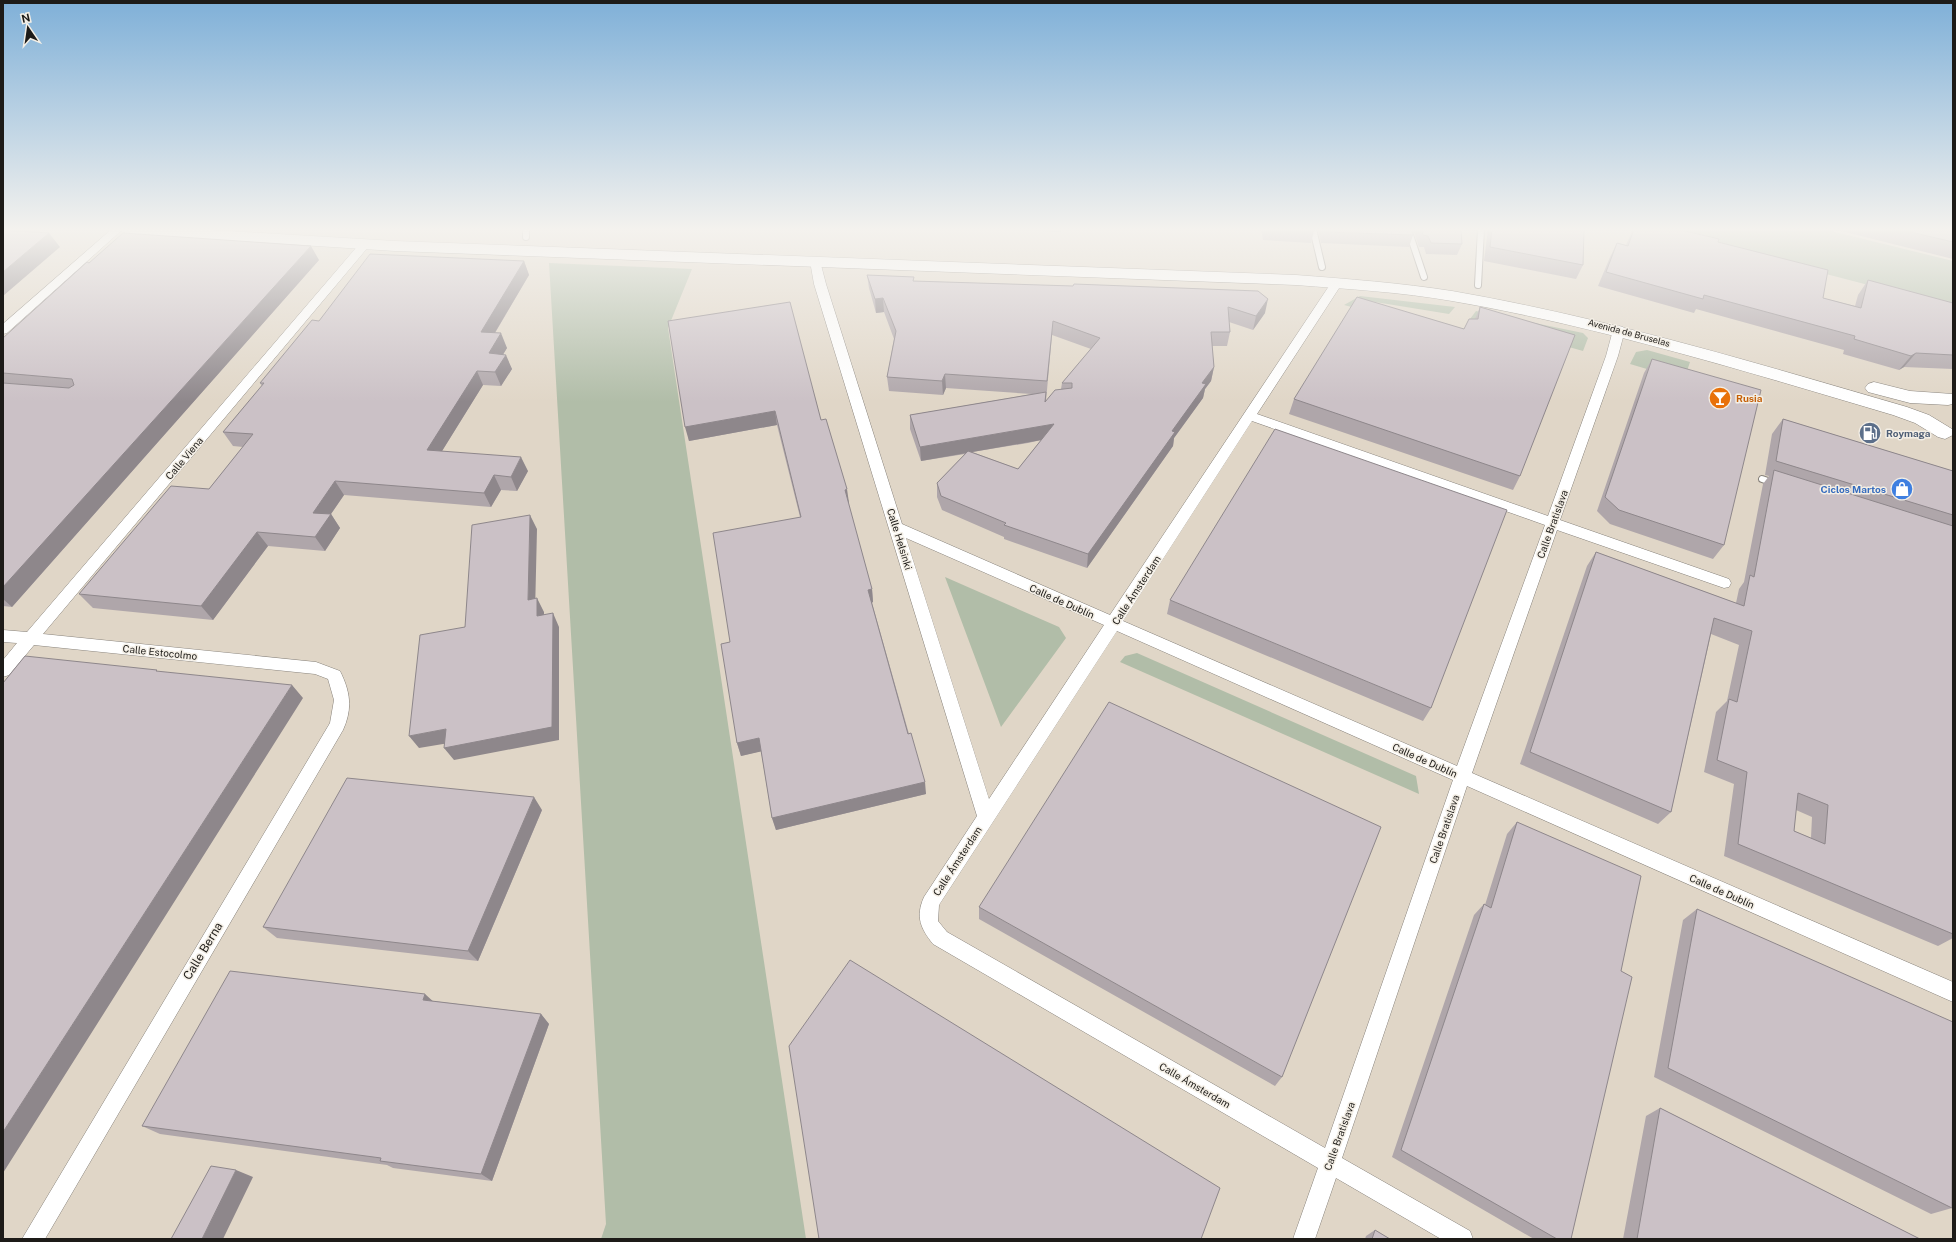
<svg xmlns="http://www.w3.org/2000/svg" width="1956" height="1242" font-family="'Public Sans',sans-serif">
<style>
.built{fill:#e0d6c7}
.green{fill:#b1bda8}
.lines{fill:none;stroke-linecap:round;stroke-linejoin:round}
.service-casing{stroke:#87827b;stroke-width:8}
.minor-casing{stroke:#87827b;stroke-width:1}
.secondary-casing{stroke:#87827b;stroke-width:1}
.service{stroke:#fff;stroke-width:6}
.minor{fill:#fff;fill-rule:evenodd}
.secondary{fill:#fff;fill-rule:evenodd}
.wall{fill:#afa6aa;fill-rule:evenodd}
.shaded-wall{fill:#8e878b}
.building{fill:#cbc1c6;stroke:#8e878b;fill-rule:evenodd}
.labels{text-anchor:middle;stroke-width:3;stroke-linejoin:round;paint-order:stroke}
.far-street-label{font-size:9px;fill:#1d1b18;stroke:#f4efe6}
.food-label{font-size:10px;font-weight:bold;fill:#c56008;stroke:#f4efe6;text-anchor:start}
.service-label{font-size:10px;font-weight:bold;fill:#4e5e75;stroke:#f4efe6;text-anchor:start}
.street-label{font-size:10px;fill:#1d1b18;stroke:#f4efe6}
.shop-label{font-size:10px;font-weight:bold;fill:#366cbe;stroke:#f4efe6;text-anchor:end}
.near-street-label{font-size:12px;fill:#1d1b18;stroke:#f4efe6}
</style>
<rect width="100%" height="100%" fill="#e7e1d9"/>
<path class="built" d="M 3,229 L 1953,229 L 1953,1239 L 3,1239 Z"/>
<path class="green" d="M 1653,229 L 1823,229 L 1953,261 L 1953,307 Z
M 549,263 L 692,269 L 668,328 L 806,1239 L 601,1239 L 606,1224 Z
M 1360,296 L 1455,307 L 1449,314 L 1369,301 L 1363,310 L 1344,305 Z
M 1476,311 L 1583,333 L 1588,338 L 1583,351 L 1470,319 Z
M 1647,350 L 1690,362 L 1684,380 L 1630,364 L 1636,352 Z
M 945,577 L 1059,627 L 1066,638 L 1001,727 Z
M 1137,653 L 1416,776 L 1419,794 L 1120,662 L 1125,656 Z"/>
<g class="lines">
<g class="service-casing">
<path id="service" d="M 526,229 L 526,237
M 1313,229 L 1322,267
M 1408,229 L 1424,277
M 1478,285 L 1481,229
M 1762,479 L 1777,484"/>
</g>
<g class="minor-casing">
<path id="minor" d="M 112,229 L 123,229 L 7,333 L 3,334 L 3,324 Z
M 365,241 L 369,242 L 370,244 L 369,246 L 43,634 L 316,662 L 340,671 C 350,691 353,708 343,730 L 45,1239 L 22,1239 L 330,723 L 334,700 L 328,679 L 315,674 L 34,645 L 9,675 L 3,677 L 3,660 L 17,643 L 3,642 L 3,630 L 27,632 L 361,242 Z
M 815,258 L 820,261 L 826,284 L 902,524 L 1110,615 L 1333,280 L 1337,279 L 1343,282 L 1257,414 L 1548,516 L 1606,356 L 1613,330 L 1619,326 L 1623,327 L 1625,330 L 1618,356 L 1560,520 L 1729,579 L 1731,583 L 1729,587 L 1724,588 L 1557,530 L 1472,773 L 1953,982 L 1953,1002 L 1467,786 L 1342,1158 L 1470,1231 L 1473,1239 L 1441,1239 L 1336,1178 L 1315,1239 L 1293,1239 L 1318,1168 L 933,944 C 921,929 915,917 924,897 L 977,816 L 814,284 L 810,261 ZM 1252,421 L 1545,525 L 1457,766 L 1123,621 ZM 906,538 L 1104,625 L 989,799 ZM 1117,631 L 1453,780 L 1325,1148 L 947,932 L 938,921 L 939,905 Z"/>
</g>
<g class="secondary-casing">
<path id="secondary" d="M 120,229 L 194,229 L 395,241 L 1296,275 C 1348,279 1401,283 1452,291 C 1607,318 1756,363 1907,407 L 1929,415 L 1952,429 L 1953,435 L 1945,439 L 1938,437 L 1915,423 L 1893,415 C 1748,372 1602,327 1452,301 C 1401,292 1348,289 1296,285 L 395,251 L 128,234 L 123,232 Z
M 1874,382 L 1910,391 L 1953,394 L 1953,404 L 1948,405 L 1910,403 L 1868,392 L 1865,388 L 1868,384 Z"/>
</g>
<use href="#service" class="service"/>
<use href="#minor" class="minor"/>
<use href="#secondary" class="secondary"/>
</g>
<path class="wall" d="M 998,229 L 1061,229 L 1061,232 Z
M 1261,229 L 1314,229 L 1314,231 L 1311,243 L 1263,240 Z
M 1318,229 L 1411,229 L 1413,235 L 1409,247 L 1321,243 Z
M 1413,229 L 1461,229 L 1462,244 L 1457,255 L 1426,254 L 1424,247 L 1419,247 Z
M 1488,229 L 1584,229 L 1583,265 L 1576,279 L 1484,261 Z
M 1633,229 L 1677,229 L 1718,242 L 1823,298 L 1855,306 L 1858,295 L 1868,280 L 1953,303 L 1953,369 L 1904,367 L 1899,370 L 1843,354 L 1844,350 L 1696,309 L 1694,313 L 1598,286 L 1610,257 L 1617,243 L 1626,245 Z
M 1833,229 L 1953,229 L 1953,259 Z
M 319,260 L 12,607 L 3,606 L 3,338 Z
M 524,261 L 529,275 L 495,333 L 507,348 L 503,354 L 512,369 L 501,386 L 483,385 L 442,451 L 528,471 L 517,491 L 501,490 L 491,507 L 344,495 L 331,514 L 340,528 L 325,551 L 268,546 L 213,620 L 93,608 L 79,594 L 209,489 L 243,447 L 233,446 L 223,432 L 262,386 L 260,383 L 319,321 Z
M 867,275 L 914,281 L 1073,286 L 1074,284 L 1265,313 L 1253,330 L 1229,322 L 1230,332 L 1227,346 L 1212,346 L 1214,367 L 1211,381 L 1205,389 L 1203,398 L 1174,438 L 1173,446 L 1087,568 L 1004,539 L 1004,537 L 942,510 L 937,497 L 937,483 L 965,454 L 921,461 L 910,429 L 910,415 L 1032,394 L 946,388 L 943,395 L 889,391 L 887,377 L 894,339 L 884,312 L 876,313 L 869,288 ZM 1052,335 L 1091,349 L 1062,383 L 1061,389 L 1046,401 ZM 1041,440 L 1018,469 L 972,452 L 1028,443 Z
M 1480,307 L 1520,476 L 1513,490 L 1289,414 L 1294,399 L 1464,329 L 1475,319 Z
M 668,321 L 821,420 L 849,503 L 848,503 L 872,589 L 873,602 L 872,603 L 926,794 L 776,830 L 772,818 L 761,751 L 741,756 L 737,743 L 730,642 L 800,517 L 777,425 L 689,441 Z
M 1652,359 L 1724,545 L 1713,559 L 1610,524 L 1597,511 L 1644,373 Z
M 1783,419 L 1953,471 L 1953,524 L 1951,526 L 1953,526 L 1953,938 L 1938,946 L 1724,856 L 1734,784 L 1704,772 L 1716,712 L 1727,701 L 1739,645 L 1711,634 L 1671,812 L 1658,824 L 1520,764 L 1587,566 L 1596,552 L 1736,603 L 1739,589 L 1744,582 L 1763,484 L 1769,476 L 1765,475 L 1772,434 ZM 1796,810 L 1812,817 L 1811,838 L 1794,831 Z
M 1170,600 L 1431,708 L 1423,721 L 1167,614 Z
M 542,810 L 478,961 L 277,938 L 263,927 Z
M 1517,822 L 1621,971 L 1571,1239 L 1534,1239 L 1392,1157 L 1474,915 L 1484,904 L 1485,905 L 1507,834 Z
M 979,907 L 1282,1077 L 1275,1086 L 979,919 Z
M 1697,909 L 1952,1208 L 1931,1214 L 1654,1077 L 1683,920 Z
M 433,1001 L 541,1014 L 549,1024 L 492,1181 L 393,1168 L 387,1165 L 160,1134 L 142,1126 Z
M 1660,1108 L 1920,1239 L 1623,1239 L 1646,1116 Z
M 1375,1230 L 1390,1239 L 1365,1239 L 1366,1236 Z"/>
<path class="shaded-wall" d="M 49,233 L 60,247 L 3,296 L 3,272 Z
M 311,246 L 319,260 L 12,607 L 3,599 L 3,587 Z
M 524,261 L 529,275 L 487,346 L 481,332 Z
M 883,298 L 884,312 L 876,313 L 875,299 Z
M 1268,299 L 1265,313 L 1253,330 L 1256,316 Z
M 501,333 L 507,348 L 495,368 L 489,353 Z
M 1916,353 L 1904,367 L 1899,370 L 1911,356 Z
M 506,355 L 512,369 L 501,386 L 495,372 Z
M 1214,367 L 1211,381 L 1205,389 L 1203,398 L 1174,438 L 1173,446 L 1087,568 L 1088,554 L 1172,431 L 1202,383 Z
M 477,371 L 483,385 L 434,464 L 427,450 Z
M 945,374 L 946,388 L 943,395 L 942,381 Z
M 775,411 L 777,425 L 689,441 L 685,427 Z
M 1054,424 L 1053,438 L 921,461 L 920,447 Z
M 521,457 L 528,471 L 517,491 L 511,477 Z
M 494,475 L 501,490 L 491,507 L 484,493 Z
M 335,481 L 344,495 L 322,527 L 313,513 Z
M 847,489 L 849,503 L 846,503 L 845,490 Z
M 331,514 L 340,528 L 325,551 L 315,537 Z
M 530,515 L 537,529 L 535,613 L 528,600 Z
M 257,532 L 268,546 L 213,620 L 201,606 Z
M 872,589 L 873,602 L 870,603 L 868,590 Z
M 537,598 L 544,612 L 544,629 L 537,616 Z
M 553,613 L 559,627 L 559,740 L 454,760 L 444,748 Z
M 292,685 L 303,698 L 3,1173 L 3,1132 Z
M 446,729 L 455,742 L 419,748 L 409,736 Z
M 759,738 L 763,751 L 741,756 L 737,743 Z
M 925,782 L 926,794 L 776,830 L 772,818 Z
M 534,797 L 542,810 L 478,961 L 468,951 Z
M 425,994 L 436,1004 L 423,1000 Z
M 541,1014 L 549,1024 L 492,1181 L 481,1174 Z
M 236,1170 L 253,1177 L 223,1239 L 202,1239 Z"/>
<path class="building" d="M 1266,229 L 1314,229 L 1314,231 Z
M 1324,229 L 1411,229 L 1413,235 L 1324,232 Z
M 1421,229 L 1461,229 L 1462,244 L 1431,243 L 1428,236 L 1423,235 Z
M 1492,229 L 1584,229 L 1583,265 L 1490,247 Z
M 1634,229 L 1677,229 L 1719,239 L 1718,242 L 1828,270 L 1823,298 L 1861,308 L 1868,280 L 1953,303 L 1953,355 L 1916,353 L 1911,356 L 1854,339 L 1855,336 L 1704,295 L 1703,299 L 1606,272 L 1617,243 L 1628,246 Z
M 1898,229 L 1953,229 L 1953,242 Z
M 3,230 L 49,233 L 3,272 Z
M 123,233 L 311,246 L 3,587 L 3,383 L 69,388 L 74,385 L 72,379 L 3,373 L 3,338 L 87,262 L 89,263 Z
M 370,254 L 524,261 L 481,332 L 501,333 L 489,353 L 506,355 L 495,372 L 477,371 L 427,450 L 521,457 L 511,477 L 494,475 L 484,493 L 335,481 L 313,513 L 331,514 L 315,537 L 257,532 L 201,606 L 79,594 L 171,486 L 209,489 L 253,434 L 223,432 L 264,383 L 260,383 L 312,320 L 319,321 Z
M 867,275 L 914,277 L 913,281 L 1073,286 L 1074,284 L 1258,291 L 1268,299 L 1256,316 L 1228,307 L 1230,332 L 1211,332 L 1214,367 L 1202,383 L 1206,384 L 1172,431 L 1175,432 L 1088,554 L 1004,525 L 1006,523 L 941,496 L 937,483 L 968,451 L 1018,469 L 1054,424 L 920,447 L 910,415 L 1046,392 L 1045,402 L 1055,390 L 1072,388 L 1072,383 L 1062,383 L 1100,338 L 1053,321 L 1047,381 L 945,374 L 942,381 L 887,377 L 896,331 L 883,298 L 875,299 Z
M 1357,297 L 1464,329 L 1469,319 L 1478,319 L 1480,307 L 1575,335 L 1520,476 L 1294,399 Z
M 790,302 L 821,420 L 826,419 L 847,489 L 845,490 L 872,589 L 868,590 L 908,734 L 911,733 L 925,782 L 772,818 L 759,738 L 737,743 L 721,644 L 730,642 L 713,533 L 801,517 L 775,411 L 685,427 L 668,321 Z
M 1652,359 L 1761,390 L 1724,545 L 1619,510 L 1605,497 Z
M 1783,419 L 1953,471 L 1953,515 L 1776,461 Z
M 1275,429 L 1507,510 L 1431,708 L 1170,600 Z
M 1774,470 L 1953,526 L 1953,934 L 1738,844 L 1747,772 L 1717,760 L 1729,699 L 1737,702 L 1752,631 L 1714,618 L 1671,812 L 1530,752 L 1596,552 L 1744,606 L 1750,575 L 1754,577 ZM 1798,793 L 1828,805 L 1825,844 L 1794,831 Z
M 530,515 L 528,600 L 537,598 L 537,616 L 553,613 L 552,727 L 444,748 L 446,729 L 409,736 L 420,635 L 465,627 L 472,525 Z
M 25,656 L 157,670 L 156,671 L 292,685 L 3,1132 L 3,683 Z
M 1109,702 L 1381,827 L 1282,1077 L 979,907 Z
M 347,778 L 534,797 L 468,951 L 263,927 Z
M 1517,822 L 1641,876 L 1621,971 L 1632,977 L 1571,1239 L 1557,1239 L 1401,1150 L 1484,904 L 1491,908 Z
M 1697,909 L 1953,1022 L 1952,1208 L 1668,1068 Z
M 850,960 L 1220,1188 L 1201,1239 L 819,1239 L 789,1046 Z
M 230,971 L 425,994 L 423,1000 L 541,1014 L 481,1174 L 380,1161 L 381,1158 L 142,1126 Z
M 1660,1108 L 1920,1239 L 1637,1239 Z
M 211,1166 L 236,1170 L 202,1239 L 171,1239 Z
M 1375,1230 L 1390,1239 L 1372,1239 Z"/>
<linearGradient id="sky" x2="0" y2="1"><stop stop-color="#7fb0d8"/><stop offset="0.57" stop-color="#f4f2ee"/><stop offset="1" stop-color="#f4f2ee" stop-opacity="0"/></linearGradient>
<rect width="1956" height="402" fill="url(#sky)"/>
<defs>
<g id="bar-disc" transform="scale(1.15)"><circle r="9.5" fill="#e8710a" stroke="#f4efe6"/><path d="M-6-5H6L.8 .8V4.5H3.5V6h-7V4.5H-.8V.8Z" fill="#fff"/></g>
<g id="fuel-disc" transform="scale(1.15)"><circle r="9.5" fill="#5c6f8a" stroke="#f4efe6"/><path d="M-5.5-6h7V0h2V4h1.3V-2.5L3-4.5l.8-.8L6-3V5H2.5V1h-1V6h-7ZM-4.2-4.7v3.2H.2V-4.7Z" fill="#fff"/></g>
<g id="shop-disc" transform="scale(1.15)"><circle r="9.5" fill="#3f7fe0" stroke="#f4efe6"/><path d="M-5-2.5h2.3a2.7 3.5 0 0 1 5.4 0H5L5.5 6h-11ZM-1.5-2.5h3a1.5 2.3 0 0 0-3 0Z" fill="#fff"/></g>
</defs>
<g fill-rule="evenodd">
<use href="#bar-disc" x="1720" y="398"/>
<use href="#fuel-disc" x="1870" y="433"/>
<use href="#shop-disc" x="1902" y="489"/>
</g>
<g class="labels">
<g class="far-street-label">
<text transform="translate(1629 333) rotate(15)" y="3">Avenida de Bruselas</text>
</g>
<g class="food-label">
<text x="1736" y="402">Rusia</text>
</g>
<g class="service-label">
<text x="1886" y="437">Roymaga</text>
</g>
<g class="street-label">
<text transform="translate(184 458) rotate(-50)" y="4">Calle Viena</text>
<text transform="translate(1552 524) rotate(-70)" y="4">Calle Bratislava</text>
<text transform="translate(900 539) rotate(73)" y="4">Calle Helsinki</text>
<text transform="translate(1136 590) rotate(-57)" y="4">Calle Ámsterdam</text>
<text transform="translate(1062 601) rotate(24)" y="4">Calle de Dublín</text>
<text transform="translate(160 652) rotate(6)" y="4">Calle Estocolmo</text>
<text transform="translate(1425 760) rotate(24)" y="4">Calle de Dublín</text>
<text transform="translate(1444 829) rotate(-71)" y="4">Calle Bratislava</text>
<text transform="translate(957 861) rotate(-57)" y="4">Calle Ámsterdam</text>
<text transform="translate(1722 891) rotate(24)" y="4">Calle de Dublín</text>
<text transform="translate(1195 1085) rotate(30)" y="4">Calle Ámsterdam</text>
<text transform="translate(1339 1136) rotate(-70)" y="4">Calle Bratislava</text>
</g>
<g class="shop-label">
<text x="1886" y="493">Ciclos Martos</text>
</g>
<g class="near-street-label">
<text transform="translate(203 951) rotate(-59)" y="4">Calle Berna</text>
</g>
</g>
<rect width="1956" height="1242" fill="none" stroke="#1d1b18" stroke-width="8"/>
<g transform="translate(28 28) rotate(347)" stroke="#f4efe6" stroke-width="3" paint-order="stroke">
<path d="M0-3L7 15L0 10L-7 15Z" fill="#1d1b18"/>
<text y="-6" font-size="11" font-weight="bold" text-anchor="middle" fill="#1d1b18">N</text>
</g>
</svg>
